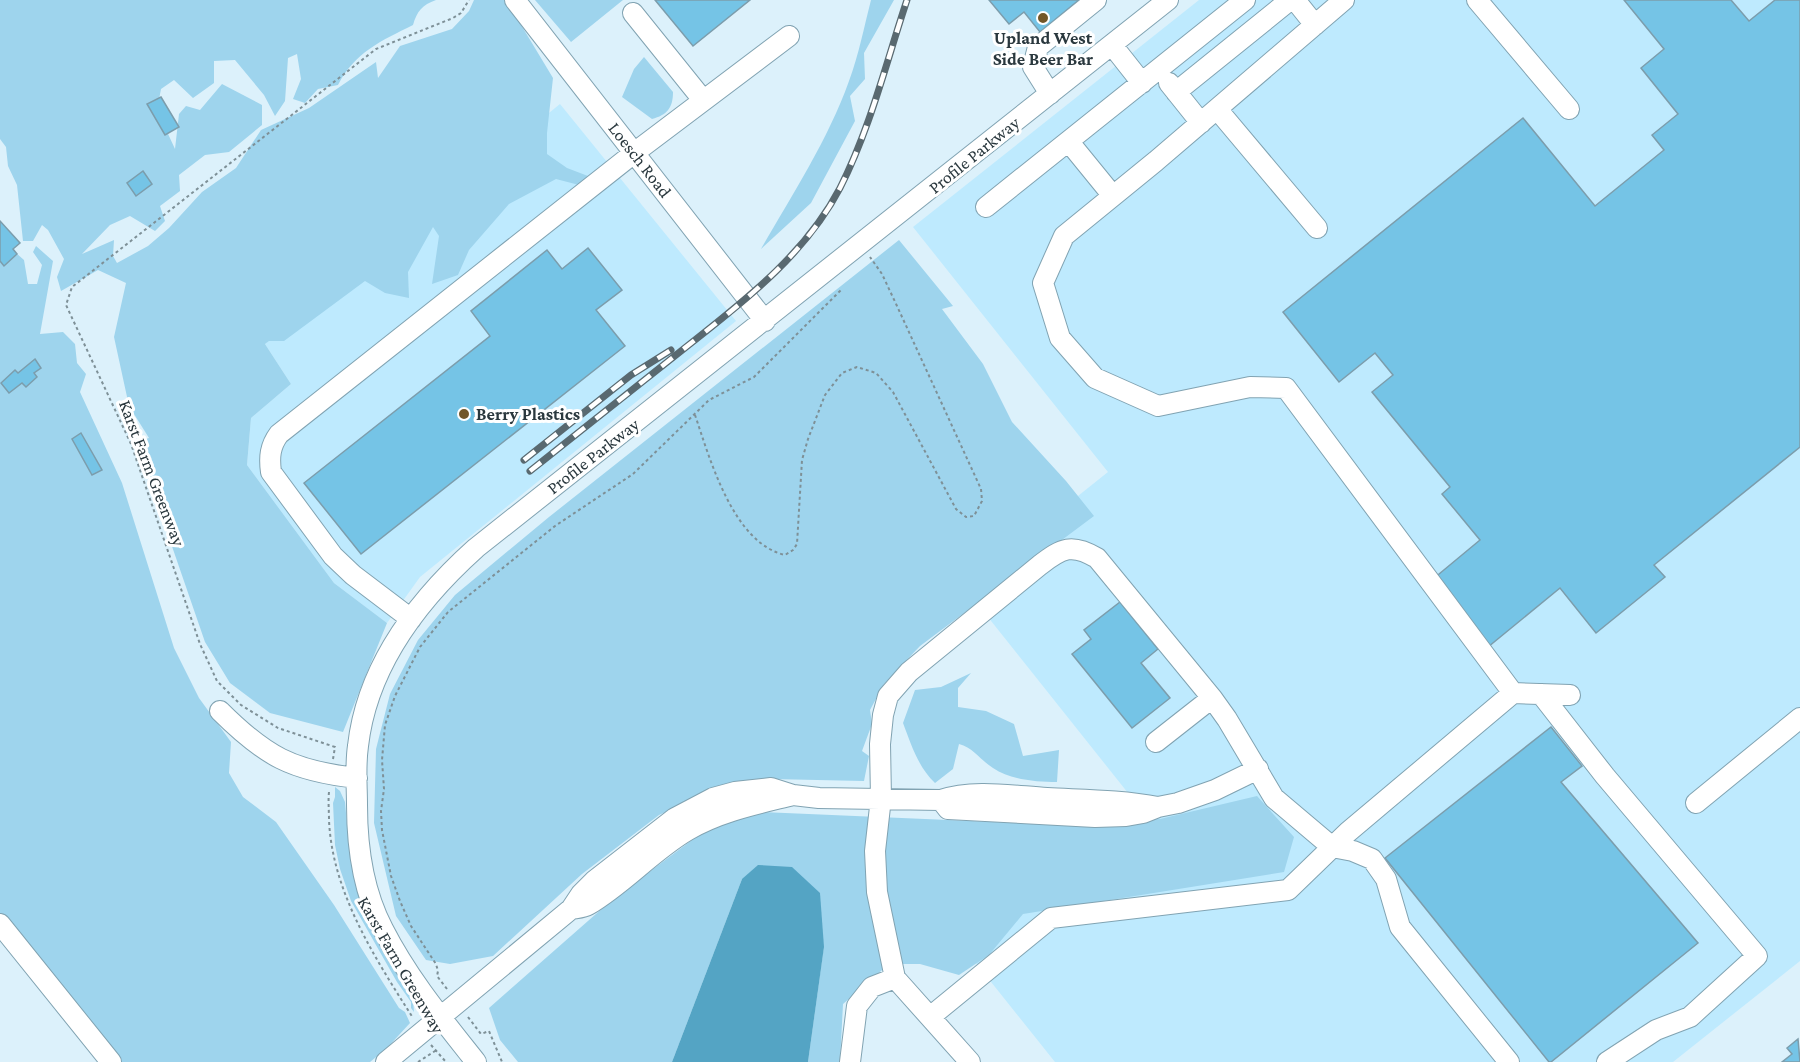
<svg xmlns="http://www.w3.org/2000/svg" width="1800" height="1062" font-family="'Crimson Pro',serif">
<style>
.built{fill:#beeafe}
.green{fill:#9ed4ed}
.water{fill:#54a4c4}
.building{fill:#75c4e6;stroke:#7c9dac;stroke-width:1.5}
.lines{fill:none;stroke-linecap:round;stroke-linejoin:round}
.minor-casing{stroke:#81a3b2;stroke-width:22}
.path{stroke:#7e9097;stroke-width:2;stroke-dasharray:3 3;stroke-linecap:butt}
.minor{stroke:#fff;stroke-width:20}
.rail-casing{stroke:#596970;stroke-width:7}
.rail{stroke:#fff;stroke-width:4.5;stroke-dasharray:14;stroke-linecap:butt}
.poi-dot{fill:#725628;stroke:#fff;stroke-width:2}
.labels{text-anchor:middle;stroke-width:6;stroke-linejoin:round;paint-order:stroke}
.poi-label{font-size:18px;font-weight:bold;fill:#2a383e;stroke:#fff}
.street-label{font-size:18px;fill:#2a383e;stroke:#fff}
</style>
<rect width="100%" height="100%" fill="#dcf1fb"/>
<path class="built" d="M 1199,0 L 1800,0 L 1800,961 L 1673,1062 L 1055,1062 L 956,938 L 1132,798 L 964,587 L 1108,472 L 913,227 Z
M 560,104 L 736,321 L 420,577 L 387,623 L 334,583 L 247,465 L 251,418 L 291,384 L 265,344 Z"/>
<path class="green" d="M 0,0 L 436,0 C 422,5 417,11 413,25 C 381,41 355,52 338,85 L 318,89 L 305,103 L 293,99 L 301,79 L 297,54 L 288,58 L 285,101 L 275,116 L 264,95 L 235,60 L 214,61 L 214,83 L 193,98 L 174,80 L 161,89 L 157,110 L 175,149 L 179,114 L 186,106 L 200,110 L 222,84 L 262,105 L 262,125 L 229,152 L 205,155 L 179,175 L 180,191 L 160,206 L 165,221 L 155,231 L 130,216 L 110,225 L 82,254 L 114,240 L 113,256 L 117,263 L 148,246 L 169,228 L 202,192 L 236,168 L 261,130 L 309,108 L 376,62 L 378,78 L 400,46 L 452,29 L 469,11 L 474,0 L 506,0 L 553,78 L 547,133 L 547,154 L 567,168 L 588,176 L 579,185 L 556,179 L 509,204 L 469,250 L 458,275 L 432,284 L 439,236 L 433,227 L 408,272 L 409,298 L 385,293 L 365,281 L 284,341 L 269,341 L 265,344 L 291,384 L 251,418 L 247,465 L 334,583 L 387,623 L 343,732 L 270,713 L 230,683 L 205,642 L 136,442 L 149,438 L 129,406 L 114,337 L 126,283 L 98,270 L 61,291 L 57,277 L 64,259 L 48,230 L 42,225 L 33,241 L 23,241 L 17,185 L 8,166 L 6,147 L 0,139 Z
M 535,0 L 623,0 L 571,42 Z
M 871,0 L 894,0 L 864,53 L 865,79 L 850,96 L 855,121 L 811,203 L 761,249 C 792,195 828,140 849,81 C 859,54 864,27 871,0 Z
M 644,57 L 673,92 C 673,108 667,115 652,119 L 622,97 L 634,69 Z
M 0,239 L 24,260 L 28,284 L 37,284 L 42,265 L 33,252 L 36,246 L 53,261 L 40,334 L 63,332 L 75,344 L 77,363 L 86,374 L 80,392 L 122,483 L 174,648 L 199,698 L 231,742 L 229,773 L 243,797 L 276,822 L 334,905 L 399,1008 L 405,1012 L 410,1023 L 387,1048 L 370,1062 L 118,1062 L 0,914 Z
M 899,240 L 953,306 L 942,309 L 983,364 L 1012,422 L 1066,481 L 1094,516 L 920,646 L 884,684 L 870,710 L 872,724 L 862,751 L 869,756 L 864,781 L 770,779 L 722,786 L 659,815 L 582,874 L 493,956 L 450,964 L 426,960 L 396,916 L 374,823 L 376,749 L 390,694 L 418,640 L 455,595 L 549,517 Z
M 971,673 L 958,688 L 958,707 L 986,711 L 1014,724 L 1023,756 L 1059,750 L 1057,782 C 1036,782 1011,780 993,768 C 980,760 974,748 959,744 L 953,769 L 935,783 C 918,767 911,744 903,723 L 915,690 L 941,687 Z
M 335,787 L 340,791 L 345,802 L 349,846 L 354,870 L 387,952 L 413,1000 L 414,1012 L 411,1008 L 411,1002 L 397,982 L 351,901 L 340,869 L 335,845 L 333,803 L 335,797 Z
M 1257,796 L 1294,837 L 1284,872 L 1023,914 L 989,955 L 959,975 L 920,964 L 889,964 L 843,1004 L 840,1062 L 808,1062 L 824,946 L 742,879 L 672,1062 L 518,1062 L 500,1040 L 489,1008 L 613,899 L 704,831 L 760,812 L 1044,824 L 1160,819 Z"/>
<path class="water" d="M 758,865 L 792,867 L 820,893 L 824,947 L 808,1062 L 672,1062 L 742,879 Z"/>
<path class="building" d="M 655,0 L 750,0 L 693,46 Z
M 989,0 L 1079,0 L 1040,32 L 1024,12 L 1009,24 Z
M 1624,0 L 1731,0 L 1749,21 L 1775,0 L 1800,0 L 1800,447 L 1654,565 L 1665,577 L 1596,633 L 1560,588 L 1488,647 L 1433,579 L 1480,540 L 1442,494 L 1450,487 L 1372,392 L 1393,375 L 1375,353 L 1339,382 L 1283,312 L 1523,118 L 1595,206 L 1664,150 L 1652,135 L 1678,114 L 1641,68 L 1664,49 Z
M 161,97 L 179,127 L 165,135 L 147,104 Z
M 143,171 L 152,184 L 136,196 L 127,183 Z
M 0,221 L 20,243 L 13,249 L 17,254 L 4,266 L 0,261 Z
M 588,248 L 622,290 L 596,310 L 625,346 L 361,554 L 304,483 L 490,336 L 471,311 L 547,250 L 562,269 Z
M 35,359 L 41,368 L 34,373 L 37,377 L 26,387 L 22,383 L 9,393 L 1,383 L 15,370 L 18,373 Z
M 81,433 L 102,470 L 92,475 L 72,439 Z
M 1120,602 L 1158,649 L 1141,663 L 1170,698 L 1132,728 L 1072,654 L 1091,639 L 1084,630 Z
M 1551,727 L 1582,766 L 1561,782 L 1698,943 L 1551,1062 L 1549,1062 L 1385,858 Z
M 1798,1039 L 1800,1062 L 1782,1062 L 1792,1054 L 1787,1048 Z"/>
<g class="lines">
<g class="minor-casing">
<path id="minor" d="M 515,0 L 765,321
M 1295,0 L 1315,25
M 1344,0 L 1156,161 L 1064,236 L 1043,283 L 1060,338 L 1095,378 L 1158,406 L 1250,387 L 1286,388 L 1513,693
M 1477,0 L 1569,109
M 633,13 L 703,100
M 1112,45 L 1142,83
M 1169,83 L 1201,123
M 1176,92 L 1290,0
M 1050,94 L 1033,67 L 1038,47 L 1096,0
M 1217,109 L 1317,228
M 1069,142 L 1113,196
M 986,207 L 1245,0
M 411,619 L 353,575 L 333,556 L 271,472 C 269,457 270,446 279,434 L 634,153 L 789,36
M 1541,694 L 1605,776 L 1757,956 L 1690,1017 L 1656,1030 L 1607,1062
M 220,711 C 265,756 292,771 357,778
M 1156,742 L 1212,698
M 941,800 L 948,809 L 1095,817 L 1126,816 L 1143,813 L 1158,807 L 1178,803 L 1215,790 L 1258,769
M 1696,803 L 1800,718
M 571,909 C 576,908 583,908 588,905 C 624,884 652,851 688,830 C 721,811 757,804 793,795
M 0,924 L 111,1062
M 895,978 L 877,892 L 875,851 L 881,798 L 880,744 L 883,715 L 888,696 L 909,672 L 1040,565 C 1062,548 1072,543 1097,558 L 1212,698 L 1227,719 L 1274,798 L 1332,847 L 1353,851 L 1372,859 L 1386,879 L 1400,927 L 1509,1062
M 930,1017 L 1051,918 L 1288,890 L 1348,832 L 1513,693 L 1570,695
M 386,1062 L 571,909 L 581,894 L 594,881 L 675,818 L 713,798 L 735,792 L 771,788 L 793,795 L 819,798 L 941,800 C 973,789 1013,796 1047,798 C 1084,800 1121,800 1158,807
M 476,1062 C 442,1019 408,978 383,929 C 363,891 357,847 357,805 C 357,786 355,766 358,746 C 367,666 418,600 476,548 L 1168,0
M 850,1062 L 857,1006 L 872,987 L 895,978 L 970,1062"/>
</g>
<path class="path" d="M 695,415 C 710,459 733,543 785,555 L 793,550 L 797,544 L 802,460 L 808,439 L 825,395 L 842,373 L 857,367 L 876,373 L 893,392 L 956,509 L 966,517 L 974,516 L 982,501 L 981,489 L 897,306 L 882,274 L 870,257
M 333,759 L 335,747 L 278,728 L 241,705 L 217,681 L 200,644 L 131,444 L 66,305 L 72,287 L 376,49 L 453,18 L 461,13 L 469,0
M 329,792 C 328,801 329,810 329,820 C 332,892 375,958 413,1018
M 447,989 L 437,976 L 438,971 L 436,964 L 411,926 L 400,901 L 391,876 L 382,830 L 381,811 L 384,789 L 382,760 L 385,725 L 395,696 L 420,647 L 448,612 L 555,526 L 633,474 L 709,400 L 754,377 L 842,289
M 468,1017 L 481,1034 L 489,1031 L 502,1062
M 431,1045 L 446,1062
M 418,1062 L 435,1051"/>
<use href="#minor" class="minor"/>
<g class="rail-casing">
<path id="rail" d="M 524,460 L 631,375 L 671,350
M 530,471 C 578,433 627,394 676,355 C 736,307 803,259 840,188 C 870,129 886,63 907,0"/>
</g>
<use href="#rail" class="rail"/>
</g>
<g class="poi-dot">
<circle cx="1043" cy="18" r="6"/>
<circle cx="464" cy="414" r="6"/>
</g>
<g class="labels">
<g class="poi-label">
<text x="1043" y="44">Upland West<tspan x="1043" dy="21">Side Beer Bar</tspan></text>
<text x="476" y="420" text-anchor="start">Berry Plastics</text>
</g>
<g class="street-label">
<text transform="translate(974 155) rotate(-39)" y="6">Profile Parkway</text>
<text transform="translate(640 160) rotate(52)" y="6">Loesch Road</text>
<text transform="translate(593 456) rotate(-38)" y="6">Profile Parkway</text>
<text transform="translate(152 473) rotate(69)" y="6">Karst Farm Greenway</text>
<text transform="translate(401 965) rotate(60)" y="6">Karst Farm Greenway</text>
</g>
</g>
</svg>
